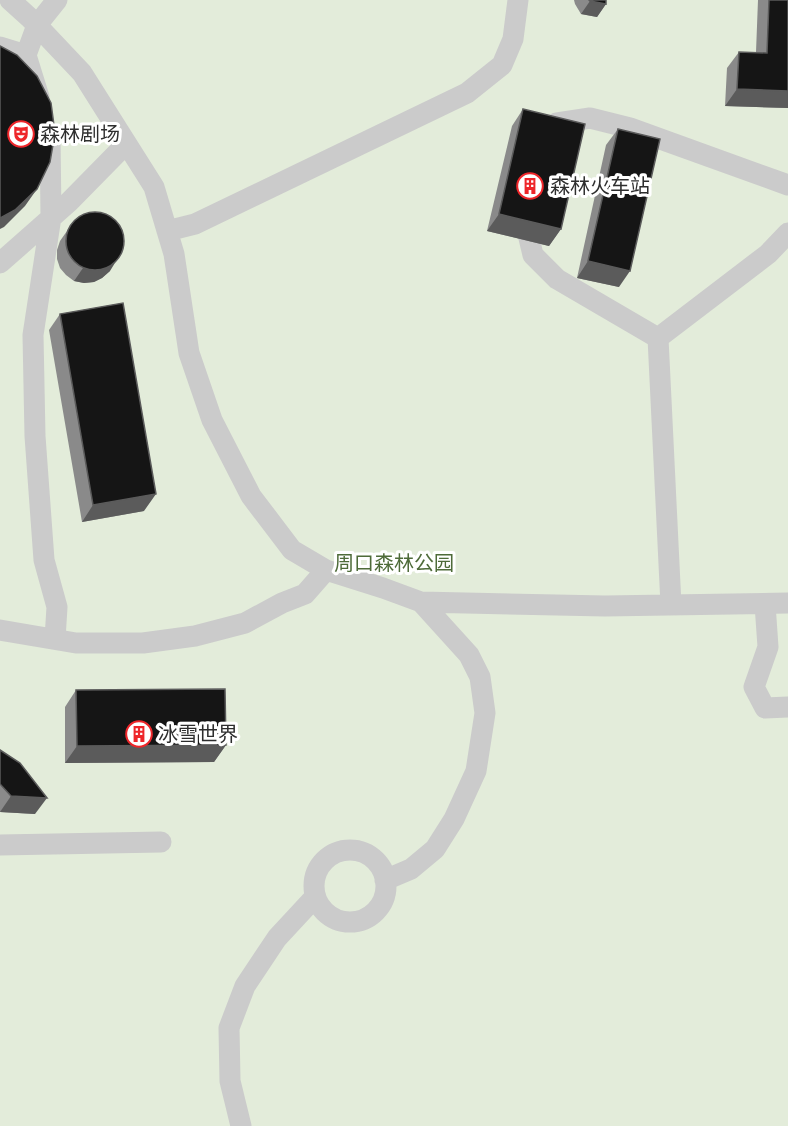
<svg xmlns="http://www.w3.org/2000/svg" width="788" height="1126" font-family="'DM Sans','Noto Sans SC',sans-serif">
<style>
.green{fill:#e3ecda}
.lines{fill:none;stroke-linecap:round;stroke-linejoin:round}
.minor{stroke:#cbcbcb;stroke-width:21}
.wall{fill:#8a8a8a}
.shaded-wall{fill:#5b5b5b}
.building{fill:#151515;stroke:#5b5b5b;stroke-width:1.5}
.labels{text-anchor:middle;stroke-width:6;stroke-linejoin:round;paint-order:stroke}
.poi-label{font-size:20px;fill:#2e2e2e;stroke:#fff;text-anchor:start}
.park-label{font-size:20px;fill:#4e6b39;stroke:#fff}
</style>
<rect width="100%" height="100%" fill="#fff"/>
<path class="green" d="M 0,0 L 788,0 L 788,1126 L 0,1126 Z"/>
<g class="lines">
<path class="minor" d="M 10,0 L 31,19 L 82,73 L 154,187 L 174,254 L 189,353 L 212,420 L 251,496 L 292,550 L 326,570 L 383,588 L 421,602 L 605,606 L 788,603
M 0,47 L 26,55
M 39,97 L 26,55 L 37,25 L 57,0
M 554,134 L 557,123 L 590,118 L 630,128 L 788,185
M 50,135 L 51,217 L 33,335 L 35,436 L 44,560 L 57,607 L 55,639
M 533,214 L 528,234 L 533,255 L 557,279 L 658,338 L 671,605
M 167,231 L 195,224 L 467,93 L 502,65 L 513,39 L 518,0
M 0,263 L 69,202 L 126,144
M 658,338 L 768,254 L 788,233
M 765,604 L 768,647 L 754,687 L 765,708 L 788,707
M 0,630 L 76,643 L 143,643 L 195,636 L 245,623 L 282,603 L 305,594 L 326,570
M 0,845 L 161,842
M314 886a36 36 0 1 1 72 0a36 36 0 1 1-72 0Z
M 385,880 L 411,869 L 435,849 L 454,819 L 476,771 L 485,713 L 480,677 L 469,655 L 421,602
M 241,1126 L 230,1081 L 229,1028 L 245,986 L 277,938 L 315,897"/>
</g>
<path class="wall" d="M 574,0 L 606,0 L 606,4 L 597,17 L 581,14 L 575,4 Z
M 758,0 L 788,0 L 788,108 L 725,106 L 727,68 L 739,52 L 756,52 Z
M 523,109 L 561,229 L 549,246 L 487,231 L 512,126 Z
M 618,129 L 619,287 L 577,278 L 606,145 Z
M 74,221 L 110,271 L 102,278 L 94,282 L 84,283 L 74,281 L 66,275 L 60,268 L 57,259 L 57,250 L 60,241 Z
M 60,314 L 144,511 L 82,522 L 49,330 Z
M 76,690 L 226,745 L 214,762 L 65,763 L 65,707 Z
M 0,750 L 35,814 L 0,812 Z"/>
<path class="shaded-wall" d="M 590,1 L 606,4 L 597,17 L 581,14 Z
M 737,89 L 788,91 L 788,108 L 725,106 Z
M 37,189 L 25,206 L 4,227 L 0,229 L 0,218 Z
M 499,214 L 561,229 L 549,246 L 487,231 Z
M 118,258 L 110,271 L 102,278 L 94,282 L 84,283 L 74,281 L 83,268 Z
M 588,261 L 630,271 L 619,287 L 577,278 Z
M 156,494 L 144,511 L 82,522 L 93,505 Z
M 226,745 L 214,762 L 65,763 L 77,746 Z
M 11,796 L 47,798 L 35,814 L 0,812 Z"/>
<path class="building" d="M 589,0 L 606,0 L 606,4 L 590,1 Z
M 769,0 L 788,0 L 788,91 L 737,89 L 739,52 L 767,53 Z
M 0,46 L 17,55 L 37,76 L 51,103 L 55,133 L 50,162 L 37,189 L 15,210 L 0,218 Z
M 523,109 L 585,124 L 561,229 L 499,214 Z
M 618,129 L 660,139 L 630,271 L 588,261 Z
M66 241a29 29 0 1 1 58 0a29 29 0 1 1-58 0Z
M 123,303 L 156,494 L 93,505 L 60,314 Z
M 225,689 L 226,745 L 77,746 L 76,690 Z
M 0,750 L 20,763 L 47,798 L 11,796 L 0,784 Z"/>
<defs>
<g id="theatre-ring" transform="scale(1.35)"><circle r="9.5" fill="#fff" stroke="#ee262a" stroke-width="1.5"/><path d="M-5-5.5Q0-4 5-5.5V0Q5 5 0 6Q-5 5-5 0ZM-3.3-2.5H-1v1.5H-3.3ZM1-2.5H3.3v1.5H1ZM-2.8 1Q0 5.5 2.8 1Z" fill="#ee262a"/></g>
<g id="building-ring" transform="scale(1.35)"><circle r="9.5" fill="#fff" stroke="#ee262a" stroke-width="1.5"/><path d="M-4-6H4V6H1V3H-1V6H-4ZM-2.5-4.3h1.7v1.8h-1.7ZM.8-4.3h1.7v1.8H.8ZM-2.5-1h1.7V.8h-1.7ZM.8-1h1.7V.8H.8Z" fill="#ee262a"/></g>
</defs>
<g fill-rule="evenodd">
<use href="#theatre-ring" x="21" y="134"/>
<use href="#building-ring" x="530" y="186"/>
<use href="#building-ring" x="139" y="734"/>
</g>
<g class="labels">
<g class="poi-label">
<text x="40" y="141">森林剧场</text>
<text x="550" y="193">森林火车站</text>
<text x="158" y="741">冰雪世界</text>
</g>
<g class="park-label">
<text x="394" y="570">周口森林公园</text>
</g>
</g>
</svg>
